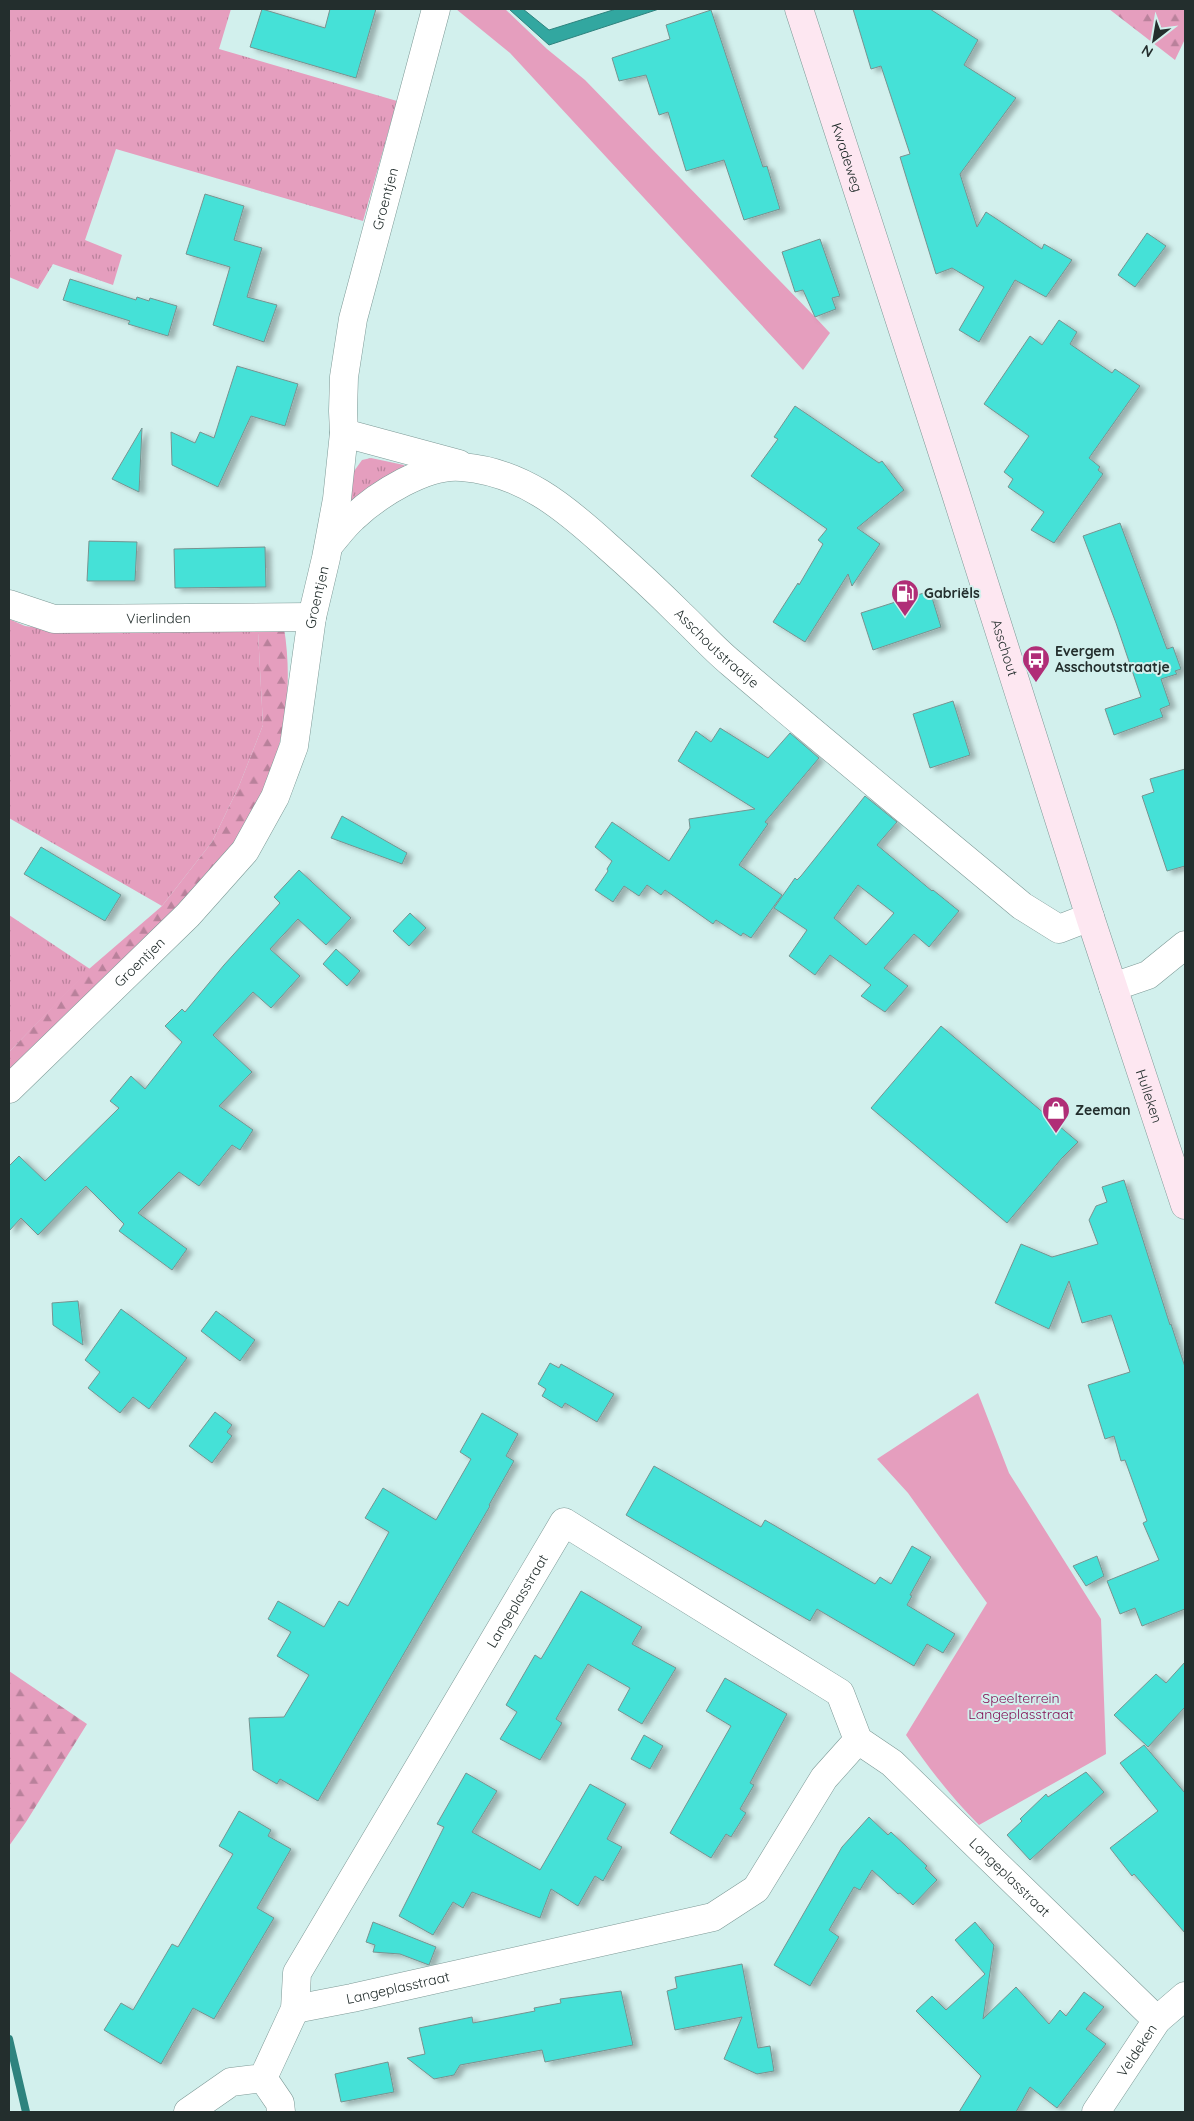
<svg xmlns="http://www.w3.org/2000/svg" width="1194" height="2121" font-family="Quicksand,sans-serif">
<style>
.grass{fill:url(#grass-tufts)}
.forest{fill:url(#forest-firs)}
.green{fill:#e59ebe}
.water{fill:#32a7a0;stroke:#2e837e}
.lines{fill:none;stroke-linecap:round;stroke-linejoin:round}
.stream{stroke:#2e837e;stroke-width:8}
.building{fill:#45e1d7;stroke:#779390;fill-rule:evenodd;filter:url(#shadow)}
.minor-casing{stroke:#7d9996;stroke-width:29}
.secondary-casing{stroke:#7d9996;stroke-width:29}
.minor{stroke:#fff;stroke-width:28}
.secondary{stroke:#fde7f1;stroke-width:28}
.labels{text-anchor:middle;stroke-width:4;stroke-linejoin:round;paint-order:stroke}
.street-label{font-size:14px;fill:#232e2d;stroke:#d2f0ed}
.poi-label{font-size:14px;font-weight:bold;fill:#232e2d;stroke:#d2f0ed;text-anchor:start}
.park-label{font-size:14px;fill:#831155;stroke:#d2f0ed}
</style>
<defs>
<pattern id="grass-tufts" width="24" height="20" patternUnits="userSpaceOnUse" patternTransform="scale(1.25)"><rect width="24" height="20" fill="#e59ebe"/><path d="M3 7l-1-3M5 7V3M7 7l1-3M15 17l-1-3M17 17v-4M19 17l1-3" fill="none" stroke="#b9819b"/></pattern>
<pattern id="forest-firs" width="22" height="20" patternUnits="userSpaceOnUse" patternTransform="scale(1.25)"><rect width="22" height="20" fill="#e59ebe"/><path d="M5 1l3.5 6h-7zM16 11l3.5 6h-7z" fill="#b9819b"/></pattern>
<filter id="shadow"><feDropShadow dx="5.5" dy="3" stdDeviation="2.5" flood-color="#0004"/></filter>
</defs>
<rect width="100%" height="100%" fill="#d2f0ed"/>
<path class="grass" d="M 9,9 L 231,9 L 219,49 L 397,101 L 363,221 L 116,149 L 85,240 L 122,255 L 113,285 L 53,264 L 38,289 L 9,277 Z
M 371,458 L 404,465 L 406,469 L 351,502 L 349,499 L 352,474 L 362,460 Z
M 9,619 L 25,626 L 73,632 L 258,632 L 263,725 L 239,786 L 212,842 L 162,906 L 9,818 Z
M 9,915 L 90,969 L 9,1052 Z"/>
<path class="forest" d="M 1109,9 L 1185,9 L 1185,39 L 1175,60 Z
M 284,628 C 299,720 269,808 210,878 C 188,905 160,929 135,954 C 93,996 51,1038 9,1080 L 9,1052 L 89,969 L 162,906 L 212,842 L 239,786 L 263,725 L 258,632 Z
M 9,1671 L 87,1724 L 26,1822 L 9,1846 Z"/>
<path class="green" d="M 456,9 L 505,9 L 547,49 L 585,80 L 815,317 L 830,333 L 803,370 L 510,53 Z
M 978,1393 L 1009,1473 L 1101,1619 L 1106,1754 L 979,1825 C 951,1797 928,1767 906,1735 L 987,1603 L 908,1493 L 877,1459 Z"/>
<path class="water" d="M 511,9 L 523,9 L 549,30 L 616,9 L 659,9 L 549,45 L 510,10 Z"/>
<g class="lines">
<path class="stream" d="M 9,2039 L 26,2112"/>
</g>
<path class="building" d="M 262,9 L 325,28 L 330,9 L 376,9 L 356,78 L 250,47 Z
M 853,9 L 930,9 L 978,40 L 964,65 L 1016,98 L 960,174 L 977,227 L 986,212 L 1042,249 L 1044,244 L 1072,260 L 1046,297 L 1015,280 L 979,342 L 959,330 L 984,287 L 952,268 L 936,274 L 900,157 L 910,154 L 881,66 L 871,69 Z
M 711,10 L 763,167 L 767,166 L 780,209 L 744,220 L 724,160 L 686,171 L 668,112 L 659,115 L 646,75 L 619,81 L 612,58 L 670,39 L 666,25 Z
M 205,194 L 244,206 L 234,240 L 262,248 L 247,297 L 277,305 L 264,342 L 213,325 L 230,267 L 186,254 Z
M 1147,233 L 1166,246 L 1135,287 L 1118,275 Z
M 820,239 L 840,296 L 832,298 L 836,309 L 815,317 L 803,290 L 795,292 L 782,252 Z
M 70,279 L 136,300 L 137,297 L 149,301 L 150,298 L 177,306 L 168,336 L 128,324 L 130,321 L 63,300 Z
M 1059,320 L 1077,332 L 1070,344 L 1112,373 L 1115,369 L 1140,386 L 1089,458 L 1100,467 L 1098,470 L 1103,474 L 1054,543 L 1031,530 L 1044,512 L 1008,487 L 1013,479 L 1004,472 L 1029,436 L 984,404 L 1030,336 L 1042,345 Z
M 237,366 L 298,384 L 285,426 L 251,416 L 218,487 L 172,465 L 171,432 L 195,443 L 200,432 L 214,438 Z
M 795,406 L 879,463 L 882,461 L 904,490 L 857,528 L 880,544 L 852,586 L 848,574 L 805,642 L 773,622 L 798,583 L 799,585 L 823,544 L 818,540 L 827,529 L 751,476 L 778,439 L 774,437 Z
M 142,428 L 139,492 L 112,479 Z
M 1120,523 L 1167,649 L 1173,647 L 1181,669 L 1175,671 L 1177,674 L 1161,679 L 1170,705 L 1160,709 L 1163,717 L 1114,735 L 1105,709 L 1141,697 L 1116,623 L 1083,536 Z
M 89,541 L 137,542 L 135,581 L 87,581 Z
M 265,547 L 266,587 L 175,588 L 174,549 Z
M 930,591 L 941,627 L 873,650 L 861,613 Z
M 953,701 L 970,755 L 930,768 L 913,714 Z
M 720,728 L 768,758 L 790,733 L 819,758 L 765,822 L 768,824 L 739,865 L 782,895 L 751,938 L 743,933 L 741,936 L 716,920 L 713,924 L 665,890 L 661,895 L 647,885 L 639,896 L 624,886 L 613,902 L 595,890 L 608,871 L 607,869 L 612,861 L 595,847 L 612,822 L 669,861 L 690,828 L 689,819 L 755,809 L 678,761 L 696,731 L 711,742 Z
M 1185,769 L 1185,866 L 1167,871 L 1142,796 L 1154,792 L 1150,779 Z
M 865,796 L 897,822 L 877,845 L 932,891 L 933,890 L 959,911 L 929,947 L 914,934 L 884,968 L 908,986 L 885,1012 L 861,996 L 871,985 L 830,955 L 815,975 L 789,956 L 807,930 L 774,908 L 795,878 L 797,880 L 801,876 ZM 858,885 L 894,913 L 866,945 L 834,918 Z
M 342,816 L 407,853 L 402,864 L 331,838 Z
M 41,847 L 121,895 L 105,921 L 24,874 Z
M 299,870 L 351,918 L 326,945 L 298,919 L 270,949 L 300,976 L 271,1008 L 253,992 L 213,1035 L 252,1072 L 219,1106 L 253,1130 L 240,1150 L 232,1145 L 199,1186 L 179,1172 L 138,1213 L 187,1249 L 172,1270 L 119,1231 L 124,1224 L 86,1186 L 38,1235 L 21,1218 L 9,1231 L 9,1166 L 19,1156 L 45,1181 L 119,1108 L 110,1101 L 131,1076 L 145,1089 L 182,1042 L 165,1026 L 182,1009 L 185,1012 L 224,965 L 280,903 L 274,897 Z
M 410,913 L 426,928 L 409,946 L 393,931 Z
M 336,949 L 360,971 L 347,986 L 323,964 Z
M 941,1026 L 1078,1142 L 1062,1158 L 1007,1223 L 871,1108 Z
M 1124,1180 L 1170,1325 L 1171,1324 L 1185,1367 L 1185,1609 L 1142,1626 L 1135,1608 L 1120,1614 L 1107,1581 L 1159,1560 L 1143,1523 L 1147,1521 L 1125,1460 L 1121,1461 L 1114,1436 L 1105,1439 L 1088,1385 L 1130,1372 L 1111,1315 L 1082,1323 L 1069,1281 L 1049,1329 L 995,1303 L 1021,1244 L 1052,1257 L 1098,1244 L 1089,1220 L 1096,1206 L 1107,1202 L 1102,1187 Z
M 78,1301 L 83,1345 L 53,1325 L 52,1303 Z
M 121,1309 L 187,1358 L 149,1409 L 133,1397 L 120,1413 L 88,1388 L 100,1372 L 85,1360 Z
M 216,1311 L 255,1340 L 240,1361 L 201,1331 Z
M 550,1363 L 559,1368 L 561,1364 L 614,1394 L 597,1422 L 565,1403 L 562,1408 L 542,1396 L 546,1389 L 538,1384 Z
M 215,1412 L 232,1425 L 227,1432 L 232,1436 L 212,1463 L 189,1446 Z
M 482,1413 L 518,1434 L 506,1456 L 514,1461 L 489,1505 L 490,1506 L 318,1801 L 280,1779 L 277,1784 L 253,1770 L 249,1718 L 284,1717 L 309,1675 L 277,1656 L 291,1632 L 268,1619 L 278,1601 L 324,1627 L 339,1601 L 348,1606 L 389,1532 L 365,1518 L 383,1488 L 436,1520 L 471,1459 L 460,1452 Z
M 654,1466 L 761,1527 L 765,1520 L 875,1584 L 880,1577 L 891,1584 L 912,1546 L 931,1557 L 910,1595 L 912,1596 L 907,1605 L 955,1634 L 943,1653 L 927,1644 L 914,1666 L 817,1609 L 810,1621 L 626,1515 Z
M 1097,1556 L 1104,1576 L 1086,1586 L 1073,1566 Z
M 581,1591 L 642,1627 L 632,1644 L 676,1668 L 642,1724 L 618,1710 L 630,1688 L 588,1664 L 556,1719 L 562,1723 L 540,1760 L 500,1739 L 517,1712 L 506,1705 L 535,1655 L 541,1659 Z
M 1185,1662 L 1185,1707 L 1148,1747 L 1114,1715 L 1156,1674 L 1166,1683 Z
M 725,1678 L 787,1714 L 750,1783 L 754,1785 L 740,1809 L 746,1813 L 731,1837 L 726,1834 L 711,1858 L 670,1833 L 731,1726 L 706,1711 Z
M 644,1735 L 663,1746 L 650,1769 L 631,1759 Z
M 1144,1745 L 1185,1793 L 1185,1933 L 1134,1874 L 1132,1876 L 1110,1848 L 1158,1811 L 1120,1763 Z
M 1086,1772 L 1104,1792 L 1030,1860 L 1007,1835 L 1022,1821 L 1020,1819 L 1046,1794 L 1048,1797 Z
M 466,1773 L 497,1791 L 472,1832 L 540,1870 L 590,1784 L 626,1804 L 607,1839 L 622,1847 L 603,1881 L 595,1876 L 578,1906 L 551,1889 L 540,1918 L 472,1892 L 463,1908 L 453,1902 L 433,1935 L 399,1916 L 444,1827 L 437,1824 Z
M 239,1811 L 271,1830 L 268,1836 L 291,1849 L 257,1908 L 274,1918 L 214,2019 L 193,2008 L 161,2064 L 104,2030 L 121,2003 L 133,2010 L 172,1944 L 178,1947 L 233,1854 L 219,1846 Z
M 869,1817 L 888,1835 L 891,1832 L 906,1846 L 927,1866 L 925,1868 L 937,1880 L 913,1905 L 900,1893 L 898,1894 L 872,1870 L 860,1890 L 854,1887 L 829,1930 L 839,1937 L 810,1986 L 774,1965 L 842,1847 Z
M 373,1922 L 436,1947 L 429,1965 L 400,1954 L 373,1952 L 375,1945 L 366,1942 Z
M 975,1922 L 994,1945 L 983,2019 L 1016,1987 L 1049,2024 L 1060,2010 L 1066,2016 L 1084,1992 L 1104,2007 L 1086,2029 L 1106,2044 L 1057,2108 L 1030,2087 L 1016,2112 L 959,2112 L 981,2076 L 916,2011 L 932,1996 L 946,2010 L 985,1974 L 955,1940 Z
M 742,1964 L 758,2048 L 770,2046 L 774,2071 L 757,2074 L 724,2059 L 742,2017 L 675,2030 L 667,1991 L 677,1988 L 675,1977 Z
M 621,1991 L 633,2045 L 545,2062 L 542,2050 L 460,2065 L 454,2075 L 434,2079 L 407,2058 L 425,2054 L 419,2028 L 472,2017 L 473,2023 L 535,2011 L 534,2008 L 561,2003 L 560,1999 Z
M 388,2062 L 394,2092 L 341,2102 L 335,2074 Z"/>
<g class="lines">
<g class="minor-casing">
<g id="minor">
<path d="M 344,433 L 459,464"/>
<path id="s1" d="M 329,545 C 337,536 344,526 353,518 C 377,495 427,463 462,467 C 522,472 563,506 606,545 C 631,567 656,590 680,614 C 697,630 713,648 731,663 C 827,745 925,825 1022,906 L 1059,929 L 1090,917"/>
<path id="s2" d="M 9,604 L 54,619 L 312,617"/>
<path d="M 1113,987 L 1148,975 L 1185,945"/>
<path id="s3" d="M 9,1089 L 188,915 L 245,851 L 275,797 L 294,746 L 312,617 L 326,558 L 337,499 L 344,433 L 343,411 L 344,377 L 353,319 L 436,9"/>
<path id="s4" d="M 295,2009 L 352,1998 L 713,1917 L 756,1889 L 824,1778 L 858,1740"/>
<path d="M 263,2078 L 280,2103 L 281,2112"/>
<path id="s5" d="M 188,2112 L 231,2082 L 263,2078 L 295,2009 L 297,1973 L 564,1522 L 840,1693 L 858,1740 L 892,1763 L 1157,2020"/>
<path id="s6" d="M 1096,2112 L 1157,2020 L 1185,1996"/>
</g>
</g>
<g class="secondary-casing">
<g id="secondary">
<path id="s7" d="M 799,9 L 955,491 L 1090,917 L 1185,1205"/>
</g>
</g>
<use href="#minor" class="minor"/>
<use href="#secondary" class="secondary"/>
</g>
<defs>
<g id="fuel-pin" transform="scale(1.4375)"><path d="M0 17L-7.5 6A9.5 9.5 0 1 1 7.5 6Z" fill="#b02e77" stroke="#d2f0ed"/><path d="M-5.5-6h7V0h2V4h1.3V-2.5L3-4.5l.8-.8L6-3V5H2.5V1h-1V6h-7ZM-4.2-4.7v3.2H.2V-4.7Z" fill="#fff"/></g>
<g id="bus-pin" transform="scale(1.4375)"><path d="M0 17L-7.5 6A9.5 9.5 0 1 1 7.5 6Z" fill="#b02e77" stroke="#d2f0ed"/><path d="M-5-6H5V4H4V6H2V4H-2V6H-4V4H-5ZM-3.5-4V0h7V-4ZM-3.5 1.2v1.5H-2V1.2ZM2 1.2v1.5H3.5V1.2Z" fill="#fff"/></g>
<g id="shop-pin" transform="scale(1.4375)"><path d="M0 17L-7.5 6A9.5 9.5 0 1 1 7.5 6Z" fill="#b02e77" stroke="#d2f0ed"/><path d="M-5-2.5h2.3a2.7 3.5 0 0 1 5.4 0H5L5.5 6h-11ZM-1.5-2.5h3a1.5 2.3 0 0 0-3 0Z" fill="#fff"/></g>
</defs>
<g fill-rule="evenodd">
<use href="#fuel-pin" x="905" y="593"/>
<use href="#bus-pin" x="1036" y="659"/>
<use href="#shop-pin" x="1056" y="1110"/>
</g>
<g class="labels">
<g class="street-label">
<text dy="5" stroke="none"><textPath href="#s7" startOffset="156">Kwadeweg</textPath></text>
<text dy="5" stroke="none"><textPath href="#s3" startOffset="1008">Groentjen</textPath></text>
<text dy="5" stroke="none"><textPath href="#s3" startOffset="602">Groentjen</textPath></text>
<text dy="5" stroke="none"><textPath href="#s2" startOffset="152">Vierlinden</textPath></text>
<text dy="5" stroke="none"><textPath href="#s1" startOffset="478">Asschoutstraatje</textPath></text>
<text dy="5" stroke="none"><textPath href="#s7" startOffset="671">Asschout</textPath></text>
<text dy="5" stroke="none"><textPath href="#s3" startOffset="182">Groentjen</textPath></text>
<text dy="5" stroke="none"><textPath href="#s7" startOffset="1142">Hulleken</textPath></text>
<text dy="5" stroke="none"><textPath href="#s5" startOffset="629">Langeplasstraat</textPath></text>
<text dy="5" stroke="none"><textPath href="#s5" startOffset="1301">Langeplasstraat</textPath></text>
<text dy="5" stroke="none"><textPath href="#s4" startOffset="105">Langeplasstraat</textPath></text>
<text dy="5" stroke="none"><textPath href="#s6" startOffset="74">Veldeken</textPath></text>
</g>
<g class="poi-label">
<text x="924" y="598">Gabriëls</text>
<text x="1055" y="656">Evergem<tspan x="1055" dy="16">Asschoutstraatje</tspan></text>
<text x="1075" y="1115">Zeeman</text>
</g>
<g class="park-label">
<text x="1021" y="1703">Speelterrein<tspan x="1021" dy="16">Langeplasstraat</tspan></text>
</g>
</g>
<rect width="1194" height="2121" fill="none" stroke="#232e2d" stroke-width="20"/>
<g transform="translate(1154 40) rotate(211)" stroke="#d2f0ed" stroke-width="4" paint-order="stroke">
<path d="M0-4L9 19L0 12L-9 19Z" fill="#232e2d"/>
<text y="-8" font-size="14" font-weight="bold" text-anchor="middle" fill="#232e2d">N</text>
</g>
</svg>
